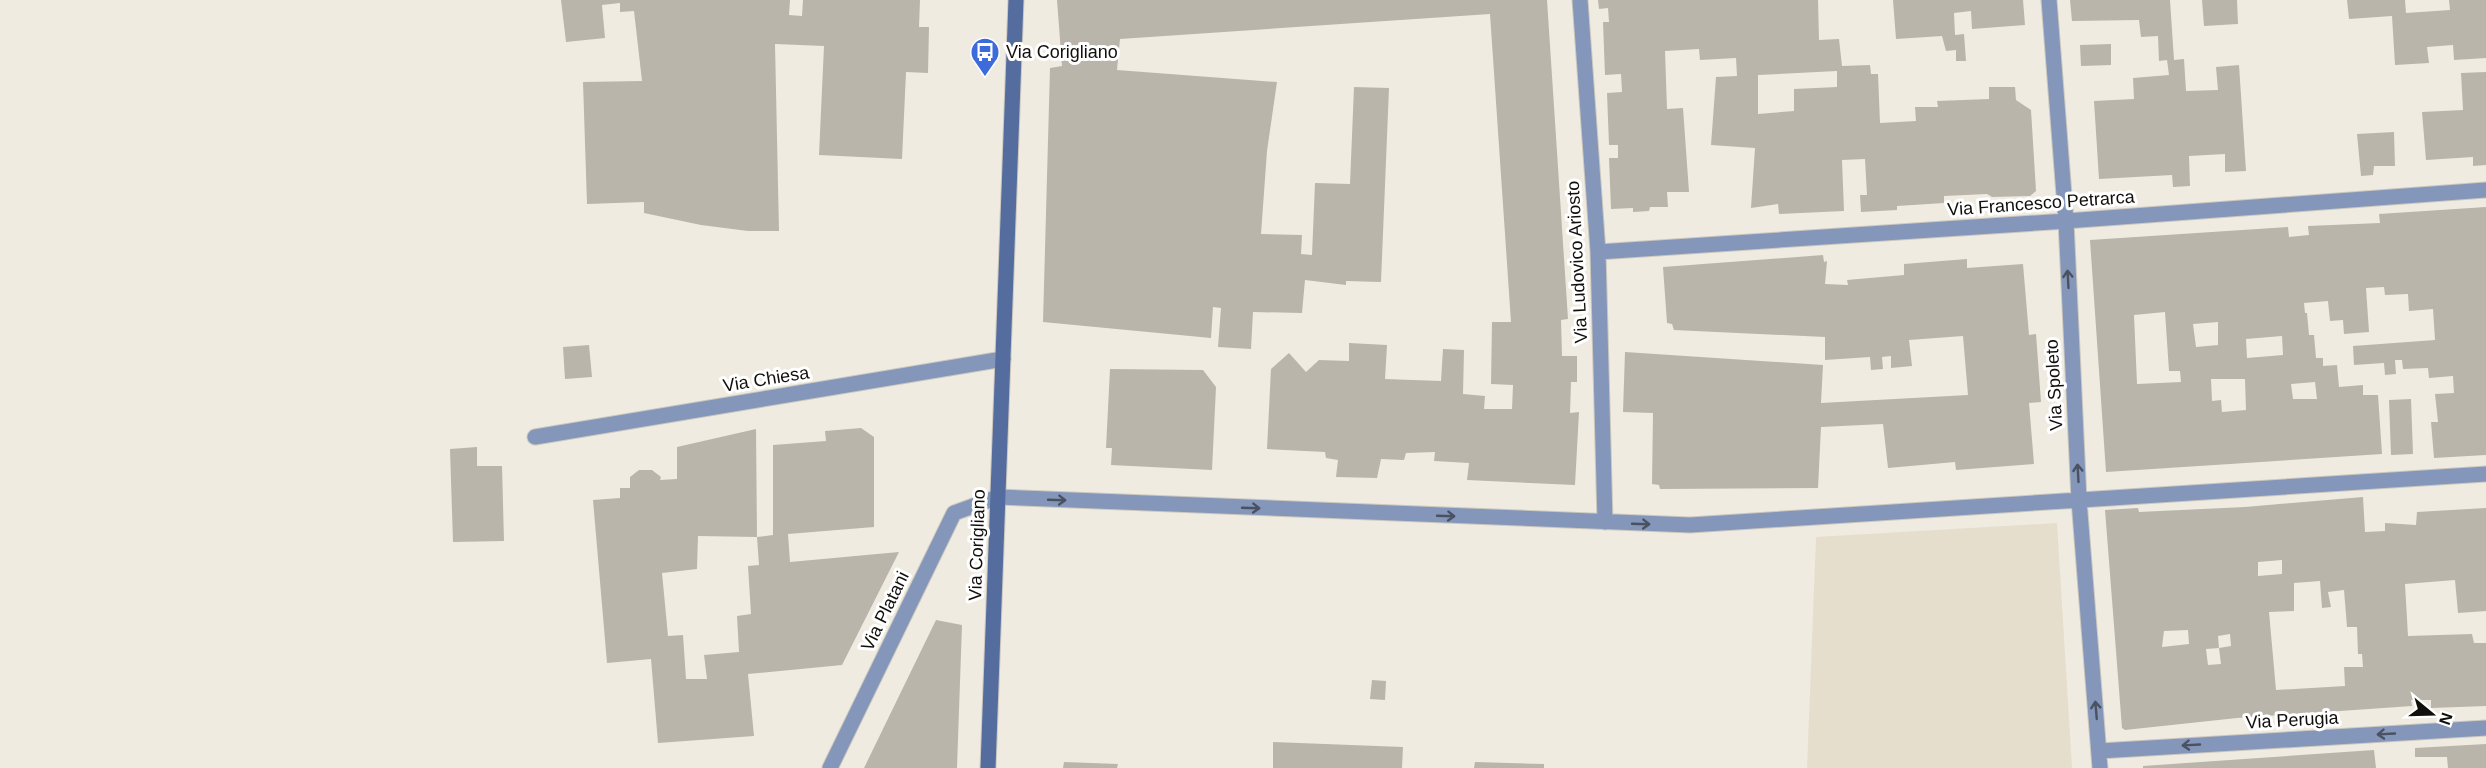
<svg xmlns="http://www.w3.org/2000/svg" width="2486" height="768" font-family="Arial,sans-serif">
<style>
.built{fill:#e6decd}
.building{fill:#b9b5ab;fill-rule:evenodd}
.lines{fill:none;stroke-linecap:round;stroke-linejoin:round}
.street-casing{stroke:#ccc8bf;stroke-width:17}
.secondary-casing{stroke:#ccc8bf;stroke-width:17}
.street{stroke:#8496b9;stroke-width:15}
.secondary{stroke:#546c9e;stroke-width:15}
.oneway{stroke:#4a5262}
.labels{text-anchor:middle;stroke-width:6;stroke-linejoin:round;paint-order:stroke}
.poi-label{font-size:18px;fill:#110f0c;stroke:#fff;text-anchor:start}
.street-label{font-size:18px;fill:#110f0c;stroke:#fff}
</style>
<rect width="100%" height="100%" fill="#f0ebe1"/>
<path class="built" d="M 2057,523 L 2072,768 L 1807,768 L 1816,537 Z"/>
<path class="building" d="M 561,0 L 790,0 L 789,15 L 802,16 L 803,0 L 920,0 L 919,27 L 929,27 L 928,73 L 906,72 L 902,159 L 819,155 L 824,46 L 775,44 L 779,231 L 748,231 L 701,225 L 644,213 L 644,202 L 587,204 L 583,82 L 642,81 L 634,11 L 620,12 L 620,3 L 602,5 L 605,38 L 566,42 Z
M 1057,0 L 1547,0 L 1568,319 L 1561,320 L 1562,356 L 1577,356 L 1577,382 L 1571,382 L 1570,413 L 1579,412 L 1575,485 L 1467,480 L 1469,463 L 1434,461 L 1435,452 L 1406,453 L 1404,460 L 1381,459 L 1377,478 L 1336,477 L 1338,460 L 1326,458 L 1325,452 L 1267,449 L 1271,369 L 1289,353 L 1306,372 L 1319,360 L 1349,361 L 1349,343 L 1387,345 L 1385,379 L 1441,381 L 1443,349 L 1464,350 L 1463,394 L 1485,396 L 1484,409 L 1512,409 L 1513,385 L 1491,384 L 1492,322 L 1511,322 L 1490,14 L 1120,39 L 1117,70 L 1277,82 L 1267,151 L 1261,234 L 1302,235 L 1301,254 L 1312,255 L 1315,183 L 1350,184 L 1354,87 L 1389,88 L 1381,282 L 1346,281 L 1346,285 L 1305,280 L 1302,313 L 1253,312 L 1251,349 L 1218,347 L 1221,308 L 1213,307 L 1211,338 L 1043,322 L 1050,68 L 1062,66 Z
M 1598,0 L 1818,0 L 1819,40 L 1839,39 L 1842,66 L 1870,65 L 1871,74 L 1878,74 L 1880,123 L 1916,121 L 1915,107 L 1938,107 L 1937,101 L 1989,99 L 1989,87 L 2015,87 L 2016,100 L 2031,110 L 2036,191 L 2030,196 L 1992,197 L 1987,194 L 1944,196 L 1944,203 L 1897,206 L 1897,210 L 1861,212 L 1860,195 L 1867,195 L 1865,159 L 1842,160 L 1844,211 L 1779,214 L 1778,204 L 1751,208 L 1755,148 L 1711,145 L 1716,77 L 1737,76 L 1736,58 L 1700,60 L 1699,49 L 1665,51 L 1667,109 L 1683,108 L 1689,192 L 1667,192 L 1668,207 L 1650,207 L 1649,211 L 1633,212 L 1633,208 L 1611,209 L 1609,158 L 1618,158 L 1618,145 L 1609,145 L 1607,93 L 1622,92 L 1621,74 L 1605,75 L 1603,22 L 1609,22 L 1608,8 L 1599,9 ZM 1837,71 L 1837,87 L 1794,89 L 1794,111 L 1758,114 L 1758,75 Z
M 1893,0 L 2023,0 L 2025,25 L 1972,29 L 1971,11 L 1954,13 L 1955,35 L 1964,34 L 1966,61 L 1956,61 L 1956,50 L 1946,51 L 1942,36 L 1896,39 Z
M 2070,0 L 2170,0 L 2174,60 L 2184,59 L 2186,91 L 2218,90 L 2216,67 L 2239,65 L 2246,171 L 2225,172 L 2225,154 L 2189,156 L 2190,186 L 2173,187 L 2172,175 L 2099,179 L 2094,101 L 2134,99 L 2133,78 L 2169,75 L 2167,60 L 2159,61 L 2158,36 L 2141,37 L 2139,20 L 2072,21 Z
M 2202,0 L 2237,0 L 2238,24 L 2204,26 Z
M 2347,0 L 2405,0 L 2406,13 L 2450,10 L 2449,0 L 2486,0 L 2486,58 L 2454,60 L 2453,45 L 2427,47 L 2429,63 L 2395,65 L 2392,16 L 2349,19 Z
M 2111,44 L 2111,65 L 2081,66 L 2080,45 Z
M 2486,72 L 2486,165 L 2473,166 L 2473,157 L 2426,160 L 2422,112 L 2463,110 L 2461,73 Z
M 2394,132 L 2395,166 L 2374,166 L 2373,175 L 2361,176 L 2357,134 Z
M 2486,207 L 2486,455 L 2434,458 L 2431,422 L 2438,422 L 2435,394 L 2454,393 L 2453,376 L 2429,378 L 2428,368 L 2403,369 L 2402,360 L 2395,360 L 2396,374 L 2385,375 L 2384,363 L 2354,365 L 2353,346 L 2435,340 L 2433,309 L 2409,311 L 2408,294 L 2385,295 L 2384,287 L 2366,288 L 2369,332 L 2344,334 L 2343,320 L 2330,321 L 2328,301 L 2304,303 L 2305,313 L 2307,313 L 2309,335 L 2314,335 L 2316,358 L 2323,358 L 2323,366 L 2337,365 L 2339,387 L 2363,385 L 2363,395 L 2378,395 L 2382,454 L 2106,472 L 2090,240 L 2288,227 L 2289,237 L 2309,235 L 2308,226 L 2380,223 L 2379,214 ZM 2165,312 L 2169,371 L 2180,371 L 2181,382 L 2137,384 L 2134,315 ZM 2218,322 L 2218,345 L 2196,347 L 2193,324 ZM 2282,336 L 2283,355 L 2247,358 L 2246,339 ZM 2211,379 L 2245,379 L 2246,410 L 2222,412 L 2221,400 L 2212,401 ZM 2315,382 L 2317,399 L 2293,399 L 2291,384 Z
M 1823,255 L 1824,262 L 1827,261 L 1825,284 L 1848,285 L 1847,280 L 1904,275 L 1904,264 L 1967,259 L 1967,268 L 2023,264 L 2029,335 L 2036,334 L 2041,402 L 2029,403 L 2034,464 L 1956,470 L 1955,462 L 1888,468 L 1883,424 L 1821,427 L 1818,488 L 1660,489 L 1659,485 L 1652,484 L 1653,413 L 1623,412 L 1625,352 L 1823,365 L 1821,403 L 1968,395 L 1963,336 L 1909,340 L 1912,366 L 1891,368 L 1891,356 L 1882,357 L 1883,369 L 1871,370 L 1870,357 L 1825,360 L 1825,337 L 1674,330 L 1672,324 L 1667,323 L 1663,267 Z
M 589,345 L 592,377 L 565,379 L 563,347 Z
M 1110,369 L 1203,370 L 1216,387 L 1212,470 L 1111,465 L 1112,448 L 1106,448 Z
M 2411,399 L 2413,454 L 2391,455 L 2389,400 Z
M 861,428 L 874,437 L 874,527 L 788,534 L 790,562 L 899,552 L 842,665 L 748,674 L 754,736 L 658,743 L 651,659 L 607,663 L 593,500 L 620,498 L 620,488 L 630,488 L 630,477 L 639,470 L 652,470 L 661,477 L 660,480 L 677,479 L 677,447 L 756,429 L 757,537 L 773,535 L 773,445 L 826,441 L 825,431 ZM 698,536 L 757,537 L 759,565 L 748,566 L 751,614 L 737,616 L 739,652 L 704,655 L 707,679 L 686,679 L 683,635 L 668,636 L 662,573 L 697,569 Z
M 477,447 L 477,466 L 502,466 L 504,541 L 453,542 L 450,449 Z
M 2363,497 L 2365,532 L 2385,531 L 2385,523 L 2416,525 L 2417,512 L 2486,508 L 2486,611 L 2458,613 L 2455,580 L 2405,584 L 2408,636 L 2472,634 L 2474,643 L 2486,643 L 2486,706 L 2431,708 L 2431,700 L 2411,700 L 2412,706 L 2237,718 L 2125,730 L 2122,728 L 2105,510 L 2138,508 L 2139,512 L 2245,507 ZM 2282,560 L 2282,574 L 2258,576 L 2258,562 ZM 2320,581 L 2322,608 L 2331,607 L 2328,592 L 2344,590 L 2347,627 L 2357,627 L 2358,654 L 2362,654 L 2363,667 L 2344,667 L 2345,686 L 2276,690 L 2269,612 L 2294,611 L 2294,583 ZM 2188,630 L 2189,644 L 2162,647 L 2164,631 ZM 2230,634 L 2231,646 L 2219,648 L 2218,636 ZM 2219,648 L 2221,664 L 2208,665 L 2206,649 Z
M 936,620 L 962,625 L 957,768 L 864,768 Z
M 1372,680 L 1386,681 L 1385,700 L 1370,699 Z
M 1273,742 L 1403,747 L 1402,768 L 1273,768 Z
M 2486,744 L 2486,768 L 2448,768 L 2447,757 L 2415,757 L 2415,748 Z
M 2374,750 L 2376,768 L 2143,768 L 2143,766 Z
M 1064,762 L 1118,764 L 1117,768 L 1063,768 Z
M 1475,762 L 1544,764 L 1544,768 L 1474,768 Z"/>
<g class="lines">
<g class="street-casing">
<path id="street" d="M 1580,0 L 1598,252 L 1605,522
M 2049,0 L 2066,221 L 2079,500 L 2100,768
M 1598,252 L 2066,221 L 2486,190
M 535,437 L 1003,359
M 2099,751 L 2486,728
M 830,768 L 954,513 L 998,497 L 1690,525 L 2486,474"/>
</g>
<g class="secondary-casing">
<path id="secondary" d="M 988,768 L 1016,0"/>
</g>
<use href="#street" class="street"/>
<use href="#secondary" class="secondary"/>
</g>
<defs><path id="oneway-shaft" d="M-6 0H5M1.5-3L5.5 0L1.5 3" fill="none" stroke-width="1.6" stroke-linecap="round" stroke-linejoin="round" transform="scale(1.5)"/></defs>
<g class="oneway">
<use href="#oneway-shaft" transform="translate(2068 279) rotate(-93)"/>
<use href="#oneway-shaft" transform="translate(2078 473) rotate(-93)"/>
<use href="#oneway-shaft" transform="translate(1057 500) rotate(2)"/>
<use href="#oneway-shaft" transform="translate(1251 508) rotate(2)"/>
<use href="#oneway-shaft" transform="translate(1446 516) rotate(2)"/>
<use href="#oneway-shaft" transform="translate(1641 524) rotate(2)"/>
<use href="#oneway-shaft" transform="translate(2096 710) rotate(-95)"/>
<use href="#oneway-shaft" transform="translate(2386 734) rotate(177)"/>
<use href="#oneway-shaft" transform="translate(2191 745) rotate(177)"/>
</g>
<defs>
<g id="bus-pin" transform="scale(1.5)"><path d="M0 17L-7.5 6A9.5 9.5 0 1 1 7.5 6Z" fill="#3d6bdc" stroke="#fff"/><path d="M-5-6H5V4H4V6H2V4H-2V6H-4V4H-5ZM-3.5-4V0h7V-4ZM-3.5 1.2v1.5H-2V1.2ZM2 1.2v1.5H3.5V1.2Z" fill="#fff"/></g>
</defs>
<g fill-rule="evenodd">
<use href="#bus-pin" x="985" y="52"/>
</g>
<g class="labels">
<g class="poi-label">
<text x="1006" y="58">Via Corigliano</text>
</g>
<g class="street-label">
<text transform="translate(2041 203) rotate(-4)" y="6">Via Francesco Petrarca</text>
<text transform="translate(1577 262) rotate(-93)" y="6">Via Ludovico Ariosto</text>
<text transform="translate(766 379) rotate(-9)" y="6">Via Chiesa</text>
<text transform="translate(2054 385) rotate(-93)" y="6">Via Spoleto</text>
<text transform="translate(977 545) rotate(-88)" y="6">Via Corigliano</text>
<text transform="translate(885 611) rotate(-64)" y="6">Via Platani</text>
<text transform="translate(2292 720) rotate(-3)" y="6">Via Perugia</text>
</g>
</g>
<g transform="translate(2432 714) rotate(109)" stroke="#ffffff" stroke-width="4.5" paint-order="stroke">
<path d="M0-4.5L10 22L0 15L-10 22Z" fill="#110f0c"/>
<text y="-9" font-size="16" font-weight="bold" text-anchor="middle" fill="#110f0c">N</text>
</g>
</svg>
